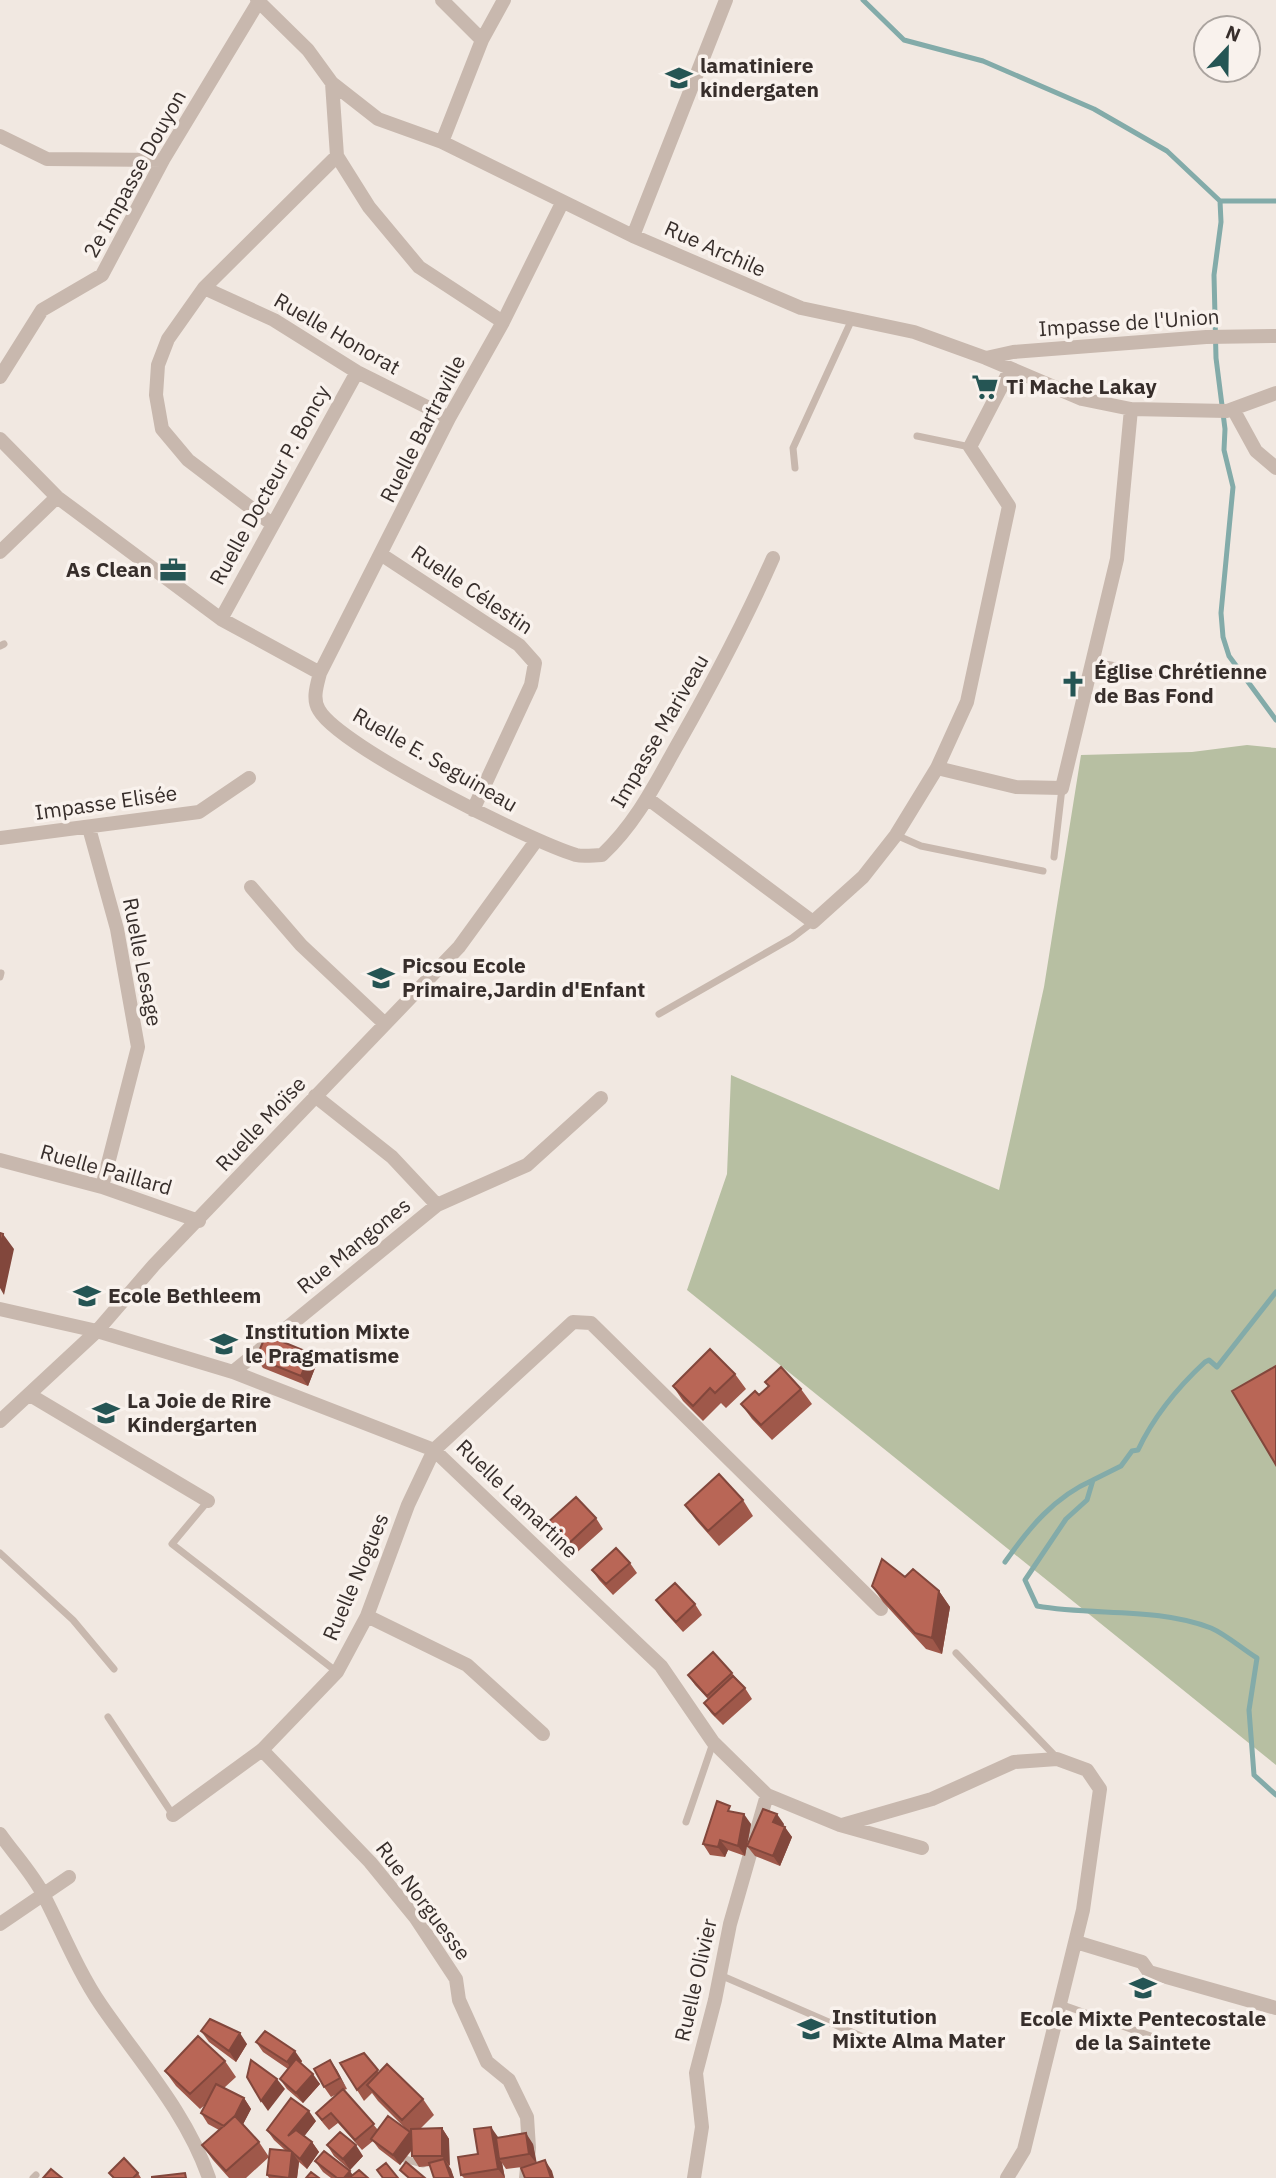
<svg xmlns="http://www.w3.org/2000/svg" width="1276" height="2178" font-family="'IBM Plex Sans',sans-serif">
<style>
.green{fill:#b7bfa2}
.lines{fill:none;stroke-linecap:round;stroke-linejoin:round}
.stream{stroke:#83aba9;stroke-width:5}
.lane{stroke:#c8b8ae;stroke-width:7}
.street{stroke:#c8b8ae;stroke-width:14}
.wall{fill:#9f584a}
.shaded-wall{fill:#82473c}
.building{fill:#b96656;stroke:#82473c;stroke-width:2}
.labels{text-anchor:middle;stroke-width:7;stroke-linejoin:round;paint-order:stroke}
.poi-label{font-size:21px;font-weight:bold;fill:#372e2b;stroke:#f9f2ed;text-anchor:start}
.street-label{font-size:21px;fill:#372e2b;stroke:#f9f2ed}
</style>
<rect width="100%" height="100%" fill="#f1e8e1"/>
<path class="green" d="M 1247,745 L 1276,748 L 1276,1765 L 687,1290 L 727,1174 L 731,1075 L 999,1190 L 1044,987 L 1081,755 L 1192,752 Z"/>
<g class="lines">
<path class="stream" d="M 863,0 L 904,40 L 983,61 L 1094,109 L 1167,151 L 1220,201 L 1221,222 L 1214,275 L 1216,358 L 1225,429 L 1224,450 L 1233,487 L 1221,613 L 1223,637 L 1229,656 L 1276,720
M 1220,201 L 1276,201
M 1276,1292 L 1217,1367 L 1209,1360 L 1205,1362 C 1177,1388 1154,1416 1138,1450 L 1132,1451 L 1121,1466 L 1093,1480 L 1087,1500 L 1066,1519 L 1025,1580 L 1037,1606 C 1093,1616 1157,1607 1211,1628 C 1227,1635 1242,1649 1257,1658 L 1249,1710 L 1254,1775 L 1276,1795
M 1005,1562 C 1029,1528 1054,1497 1093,1480"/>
<path class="lane" d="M 917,436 L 970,447
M 795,468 L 793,448 L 853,317
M 0,646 L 4,644
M 1094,662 L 1155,673 L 1198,676
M 896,835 L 921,846 L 1043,871
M 1054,857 L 1062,788
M 0,977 L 1,973
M 659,1014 L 792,938 L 813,922
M 208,1501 L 172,1544 L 337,1672
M 0,1553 L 73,1620 L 114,1669
M 956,1653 L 1057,1758
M 108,1717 L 173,1815
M 686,1822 L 713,1743
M 720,1975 L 884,2046
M 1060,2004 L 1159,2039
M 397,2157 L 423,2164
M 33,2178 L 36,2175"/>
<path class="street" d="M 257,0 L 308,50 L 332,83 L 378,119 L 442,142 L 633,236 L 801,308 L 914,332 L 986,358 L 1082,399 L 1131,409 L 1227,411 L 1276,393
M 442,0 L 482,40
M 332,83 L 337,156 L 369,207 L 419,267 L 503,322
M 0,136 L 47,159 L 163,160
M 442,142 L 482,40 L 504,0
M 562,203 L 503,322 L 449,418 L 320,673 C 317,685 312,699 319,710 C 340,747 530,841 576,855 C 584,857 594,855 602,855 C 638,821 656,782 680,740 C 714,680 745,621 773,558
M 633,236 L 726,0
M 204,288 L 274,320 L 357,372 L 449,418
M 986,358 L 1013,352 L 1206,337 L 1276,336
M 0,377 L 42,310 L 102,275 L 163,160 L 259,1
M 1233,409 L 1256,451 L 1276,468
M 0,439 L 57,497 L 221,619 L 320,673
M 272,524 L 188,460 L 162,429 L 156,395 L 158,365 L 168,339 L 204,288 L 337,156
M 0,552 L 57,497
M 382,555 L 519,645 L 535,663 L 531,685 L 473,810
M 221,619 L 357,372
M 937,768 L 1016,787 L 1062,788 L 1117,559 L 1131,409
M 647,798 L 813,922 L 863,877 L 896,835 L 937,768 L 967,702 L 1009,506 L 970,447 L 1010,370
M 89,828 L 117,929 L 138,1047 L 102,1187
M 0,838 L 199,812 L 249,778
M 251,887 L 301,945 L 385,1024
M 315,1096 L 392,1157 L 437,1205
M 0,1160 L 102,1187 L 199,1221
M 0,1309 L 97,1331 L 233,1372 L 434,1450 L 661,1666 L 713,1742 L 767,1795 L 840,1825 L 922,1848
M 233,1372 L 437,1205 L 527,1165 L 601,1098
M 30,1395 L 208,1501
M 0,1421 L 97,1331 L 154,1265 L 459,947 L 536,841
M 367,1616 L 467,1665 L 543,1734
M 262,1750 L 370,1862 L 415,1917 L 456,1979 L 459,2000 L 487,2062 L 509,2080 L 527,2117 L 529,2148 L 526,2178
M 173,1815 L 262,1750 L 337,1672 L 367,1616 L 408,1505 L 434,1450 L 573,1322 L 591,1323 L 881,1609
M 842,1825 L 932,1799 L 1014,1762 L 1057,1759 L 1087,1770 L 1100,1789 L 1083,1910 L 1024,2150 L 1007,2178
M 0,1834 C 14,1854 33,1874 44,1896 C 63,1933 78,1971 101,2005 C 140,2062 186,2112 209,2178
M 0,1924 L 69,1877
M 1076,1942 L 1142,1962 L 1149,1972 L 1276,2008
M 694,2178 L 702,2127 L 696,2073 L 715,2000 L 730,1924 L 767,1795"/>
</g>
<path class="wall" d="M 256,1358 L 317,1363 L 308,1386 L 263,1368 Z
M 735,1374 L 746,1389 L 726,1408 L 721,1403 L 703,1421 L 683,1401 L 673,1386 Z
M 765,1382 L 801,1389 L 812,1404 L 772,1440 L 752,1419 L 741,1404 L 759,1395 L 769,1386 Z
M 743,1500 L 753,1516 L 719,1546 L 696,1520 L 685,1505 Z
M 596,1518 L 603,1529 L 573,1556 L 553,1535 L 546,1524 Z
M 630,1563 L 637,1573 L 613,1595 L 599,1580 L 592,1570 Z
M 905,1577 L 939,1591 L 950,1607 L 942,1654 L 926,1649 L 883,1602 L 872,1586 Z
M 656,1600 L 695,1604 L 702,1615 L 683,1632 L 663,1610 Z
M 713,1652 L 745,1688 L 752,1699 L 723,1725 L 711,1713 L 704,1703 L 708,1699 L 695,1685 L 688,1675 Z
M 734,1812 L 751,1824 L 745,1856 L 728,1850 L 725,1857 L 710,1855 L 703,1844 Z
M 784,1824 L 783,1826 L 792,1837 L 780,1866 L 755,1856 L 747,1846 Z
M 201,2031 L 247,2044 L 236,2062 L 209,2042 Z
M 256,2042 L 302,2061 L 301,2063 L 320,2084 L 303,2103 L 287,2089 L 280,2079 L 288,2069 L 263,2052 Z
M 364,2053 L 379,2073 L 423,2099 L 434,2115 L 420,2129 L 442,2128 L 449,2139 L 449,2166 L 454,2178 L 434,2178 L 430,2166 L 419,2167 L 412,2156 L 412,2150 L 400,2165 L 379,2149 L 373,2141 L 362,2150 L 338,2123 L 329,2130 L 323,2123 L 316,2113 L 339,2093 L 331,2097 L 324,2087 L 330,2060 L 347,2089 L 344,2090 L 378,2130 L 409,2132 L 378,2101 L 372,2093 L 364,2101 L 357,2090 Z
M 225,2061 L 236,2077 L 224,2088 L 244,2098 L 251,2109 L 243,2124 L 259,2142 L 269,2157 L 286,2151 L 274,2140 L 267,2130 L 316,2121 L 304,2136 L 312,2142 L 319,2152 L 307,2169 L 299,2162 L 297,2178 L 269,2178 L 267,2175 L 269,2157 L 246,2178 L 229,2178 L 213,2160 L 202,2145 L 219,2130 L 208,2124 L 201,2113 L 205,2105 L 200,2109 L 176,2086 L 165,2071 Z
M 498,2137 L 533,2144 L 536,2163 L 552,2171 L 530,2166 L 506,2169 L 502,2163 L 505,2178 L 464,2178 L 461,2175 L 478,2154 Z
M 327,2145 L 363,2156 L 350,2170 L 334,2156 Z
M 315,2161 L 353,2175 L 368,2178 L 331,2178 L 323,2172 Z
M 109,2173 L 138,2173 L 141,2178 L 113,2178 Z"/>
<path class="shaded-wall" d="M 3,1234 L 14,1249 L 4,1295 L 0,1288 L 0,1248 Z
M 310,1353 L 317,1363 L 308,1386 L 301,1376 Z
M 939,1591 L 950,1607 L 942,1654 L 932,1638 Z
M 744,1814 L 751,1824 L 745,1856 L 738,1846 Z
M 777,1814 L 784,1824 L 781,1833 L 773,1822 Z
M 785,1827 L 792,1837 L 780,1866 L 773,1856 Z
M 720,1840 L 728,1850 L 725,1857 L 718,1847 Z
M 240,2033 L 247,2044 L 236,2062 L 229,2051 Z
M 295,2051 L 302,2061 L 294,2073 L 287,2062 Z
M 330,2060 L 337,2070 L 347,2089 L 340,2078 Z
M 313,2074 L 320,2084 L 303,2103 L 296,2093 Z
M 277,2079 L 285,2089 L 268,2111 L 261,2101 Z
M 244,2098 L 251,2109 L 236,2138 L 229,2128 Z
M 309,2111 L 316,2121 L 296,2147 L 288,2136 Z
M 491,2127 L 498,2137 L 501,2158 L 499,2159 L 502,2163 L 505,2178 L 498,2169 Z
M 442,2128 L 449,2139 L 450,2166 L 442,2156 Z
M 410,2132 L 417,2142 L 400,2165 L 393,2155 Z
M 526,2133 L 533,2144 L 537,2164 L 529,2154 Z
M 312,2142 L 319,2152 L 307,2169 L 300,2159 Z
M 356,2145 L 363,2156 L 350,2170 L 343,2159 Z
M 292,2152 L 299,2162 L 297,2178 L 289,2178 Z
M 444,2159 L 451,2169 L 454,2178 L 451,2178 Z
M 545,2160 L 552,2171 L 554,2178 L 551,2178 Z
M 350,2171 L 355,2178 L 344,2178 Z"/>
<path class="building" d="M 0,1233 L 3,1234 L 0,1248 Z
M 266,1335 L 310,1353 L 301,1376 L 256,1358 Z
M 710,1349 L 735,1374 L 715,1393 L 710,1388 L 693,1406 L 673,1386 Z
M 1276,1366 L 1276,1465 L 1232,1391 Z
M 781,1367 L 801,1389 L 761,1425 L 741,1404 L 755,1391 L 759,1395 L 769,1386 L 765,1382 Z
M 719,1474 L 743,1500 L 708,1531 L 685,1505 Z
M 576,1497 L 596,1518 L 566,1546 L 546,1524 Z
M 616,1548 L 630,1563 L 606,1584 L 592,1570 Z
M 882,1559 L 905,1577 L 913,1569 L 939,1591 L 932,1638 L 915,1633 L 872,1586 Z
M 675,1583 L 695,1604 L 676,1622 L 656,1600 Z
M 713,1652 L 732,1673 L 707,1696 L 688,1675 Z
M 733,1676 L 745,1688 L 715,1715 L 704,1703 Z
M 717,1801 L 730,1806 L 728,1811 L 744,1814 L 738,1846 L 720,1840 L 718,1847 L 703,1844 Z
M 763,1809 L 777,1814 L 773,1822 L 785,1827 L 773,1856 L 747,1846 Z
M 210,2019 L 240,2033 L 229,2051 L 201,2031 Z
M 265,2031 L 295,2051 L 287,2062 L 256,2042 Z
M 198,2036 L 225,2061 L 190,2094 L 165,2071 Z
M 364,2053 L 378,2070 L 357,2090 L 340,2063 Z
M 296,2059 L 313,2074 L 296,2093 L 280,2079 Z
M 251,2060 L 277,2079 L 261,2101 L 247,2077 Z
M 330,2060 L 340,2078 L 324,2087 L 314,2069 Z
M 387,2064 L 423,2099 L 402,2120 L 367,2085 Z
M 216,2084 L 244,2098 L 235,2116 L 224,2126 L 201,2113 Z
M 343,2089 L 374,2124 L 355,2140 L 331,2113 L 322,2120 L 316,2113 Z
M 291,2098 L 309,2111 L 288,2136 L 296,2130 L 312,2142 L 300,2159 L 292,2152 L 289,2178 L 267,2175 L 270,2149 L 291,2151 L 267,2130 Z
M 235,2116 L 259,2142 L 226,2171 L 202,2145 Z
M 388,2116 L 410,2132 L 393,2155 L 371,2139 Z
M 491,2127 L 498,2169 L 461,2175 L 458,2157 L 478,2154 L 474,2129 Z
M 442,2128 L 442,2156 L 412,2156 L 411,2129 Z
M 340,2132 L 356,2145 L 343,2159 L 327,2145 Z
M 526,2133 L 529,2154 L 499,2159 L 496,2138 Z
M 324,2151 L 350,2171 L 344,2178 L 337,2178 L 315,2161 Z
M 124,2158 L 138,2173 L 133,2178 L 114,2178 L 109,2173 Z
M 444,2159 L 451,2178 L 434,2178 L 429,2163 Z
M 545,2160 L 551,2178 L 525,2178 L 521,2168 Z
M 406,2162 L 425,2178 L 409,2178 L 400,2170 Z
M 386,2163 L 398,2178 L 383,2178 L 377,2170 Z
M 51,2169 L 62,2178 L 43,2178 Z
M 359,2170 L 368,2178 L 349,2178 Z
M 311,2172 L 319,2178 L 306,2178 Z
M 185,2173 L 186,2178 L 152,2178 L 152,2177 Z"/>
<defs>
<g id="school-bare" transform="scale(2.1)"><path d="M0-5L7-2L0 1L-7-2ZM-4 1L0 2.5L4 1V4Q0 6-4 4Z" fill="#255554" stroke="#f9f2ed" stroke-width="2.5" paint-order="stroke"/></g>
<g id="supermarket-bare" transform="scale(2.1)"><path d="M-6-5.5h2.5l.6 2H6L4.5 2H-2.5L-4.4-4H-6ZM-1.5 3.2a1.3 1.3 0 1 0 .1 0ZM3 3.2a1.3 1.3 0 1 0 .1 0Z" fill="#255554" stroke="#f9f2ed" stroke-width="2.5" paint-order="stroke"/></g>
<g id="office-bare" transform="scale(2.1)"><path d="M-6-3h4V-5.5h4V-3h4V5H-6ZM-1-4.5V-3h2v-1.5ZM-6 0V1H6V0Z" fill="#255554" stroke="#f9f2ed" stroke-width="2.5" paint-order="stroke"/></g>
<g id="church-bare" transform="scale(2.1)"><path d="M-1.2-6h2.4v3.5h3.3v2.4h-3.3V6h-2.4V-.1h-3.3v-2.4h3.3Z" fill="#255554" stroke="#f9f2ed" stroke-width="2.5" paint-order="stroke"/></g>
</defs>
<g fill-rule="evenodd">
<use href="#school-bare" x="679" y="78"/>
<use href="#supermarket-bare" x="985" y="387"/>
<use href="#office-bare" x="173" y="570"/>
<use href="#church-bare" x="1073" y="684"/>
<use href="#school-bare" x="381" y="978"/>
<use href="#school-bare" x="87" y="1296"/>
<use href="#school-bare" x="224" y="1344"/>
<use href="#school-bare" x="106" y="1413"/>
<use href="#school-bare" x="1143" y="1988"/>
<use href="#school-bare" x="811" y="2029"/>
</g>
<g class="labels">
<g class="poi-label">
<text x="700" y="73">lamatiniere<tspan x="700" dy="24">kindergaten</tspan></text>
<text x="1006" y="394">Ti Mache Lakay</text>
<text x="152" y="577" text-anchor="end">As Clean</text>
<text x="1094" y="679">Église Chrétienne<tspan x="1094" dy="24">de Bas Fond</tspan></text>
<text x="402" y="973">Picsou Ecole<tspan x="402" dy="24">Primaire,Jardin d'Enfant</tspan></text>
<text x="108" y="1303">Ecole Bethleem</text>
<text x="245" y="1339">Institution Mixte<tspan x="245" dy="24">le Pragmatisme</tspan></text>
<text x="127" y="1408">La Joie de Rire<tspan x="127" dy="24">Kindergarten</tspan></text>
<text x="832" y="2024">Institution<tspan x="832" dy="24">Mixte Alma Mater</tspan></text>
<text x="1143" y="2026" text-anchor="middle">Ecole Mixte Pentecostale<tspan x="1143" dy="24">de la Saintete</tspan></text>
</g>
<g class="street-label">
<text transform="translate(135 174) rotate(-61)" y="7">2e Impasse Douyon</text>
<text transform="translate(715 249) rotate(24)" y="7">Rue Archile</text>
<text transform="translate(1129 323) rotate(-4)" y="7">Impasse de l'Union</text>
<text transform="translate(337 334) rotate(30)" y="7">Ruelle Honorat</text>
<text transform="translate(423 429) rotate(-63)" y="7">Ruelle Bartraville</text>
<text transform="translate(270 485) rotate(-61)" y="7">Ruelle Docteur P. Boncy</text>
<text transform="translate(472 590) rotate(34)" y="7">Ruelle Célestin</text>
<text transform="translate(660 731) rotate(-60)" y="7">Impasse Mariveau</text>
<text transform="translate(435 760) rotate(30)" y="7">Ruelle E. Seguineau</text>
<text transform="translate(106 803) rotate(-8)" y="7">Impasse Elisée</text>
<text transform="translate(142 962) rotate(79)" y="7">Ruelle Lesage</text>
<text transform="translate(261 1124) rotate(-47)" y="7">Ruelle Moïse</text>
<text transform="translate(106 1170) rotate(16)" y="7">Ruelle Paillard</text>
<text transform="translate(354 1246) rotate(-39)" y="7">Rue Mangones</text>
<text transform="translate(517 1499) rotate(44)" y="7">Ruelle Lamartine</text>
<text transform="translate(356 1577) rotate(-67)" y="7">Ruelle Nogues</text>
<text transform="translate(423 1901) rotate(53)" y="7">Rue Norguesse</text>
<text transform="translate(696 1980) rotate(-77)" y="7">Ruelle Olivier</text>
</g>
</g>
<g transform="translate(1227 49) rotate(22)"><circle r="33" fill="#f9f2ed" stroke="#aba49f" stroke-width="2"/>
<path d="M0-5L12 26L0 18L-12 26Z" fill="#255554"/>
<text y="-10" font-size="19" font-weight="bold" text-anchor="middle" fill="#372e2b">N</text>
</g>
</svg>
